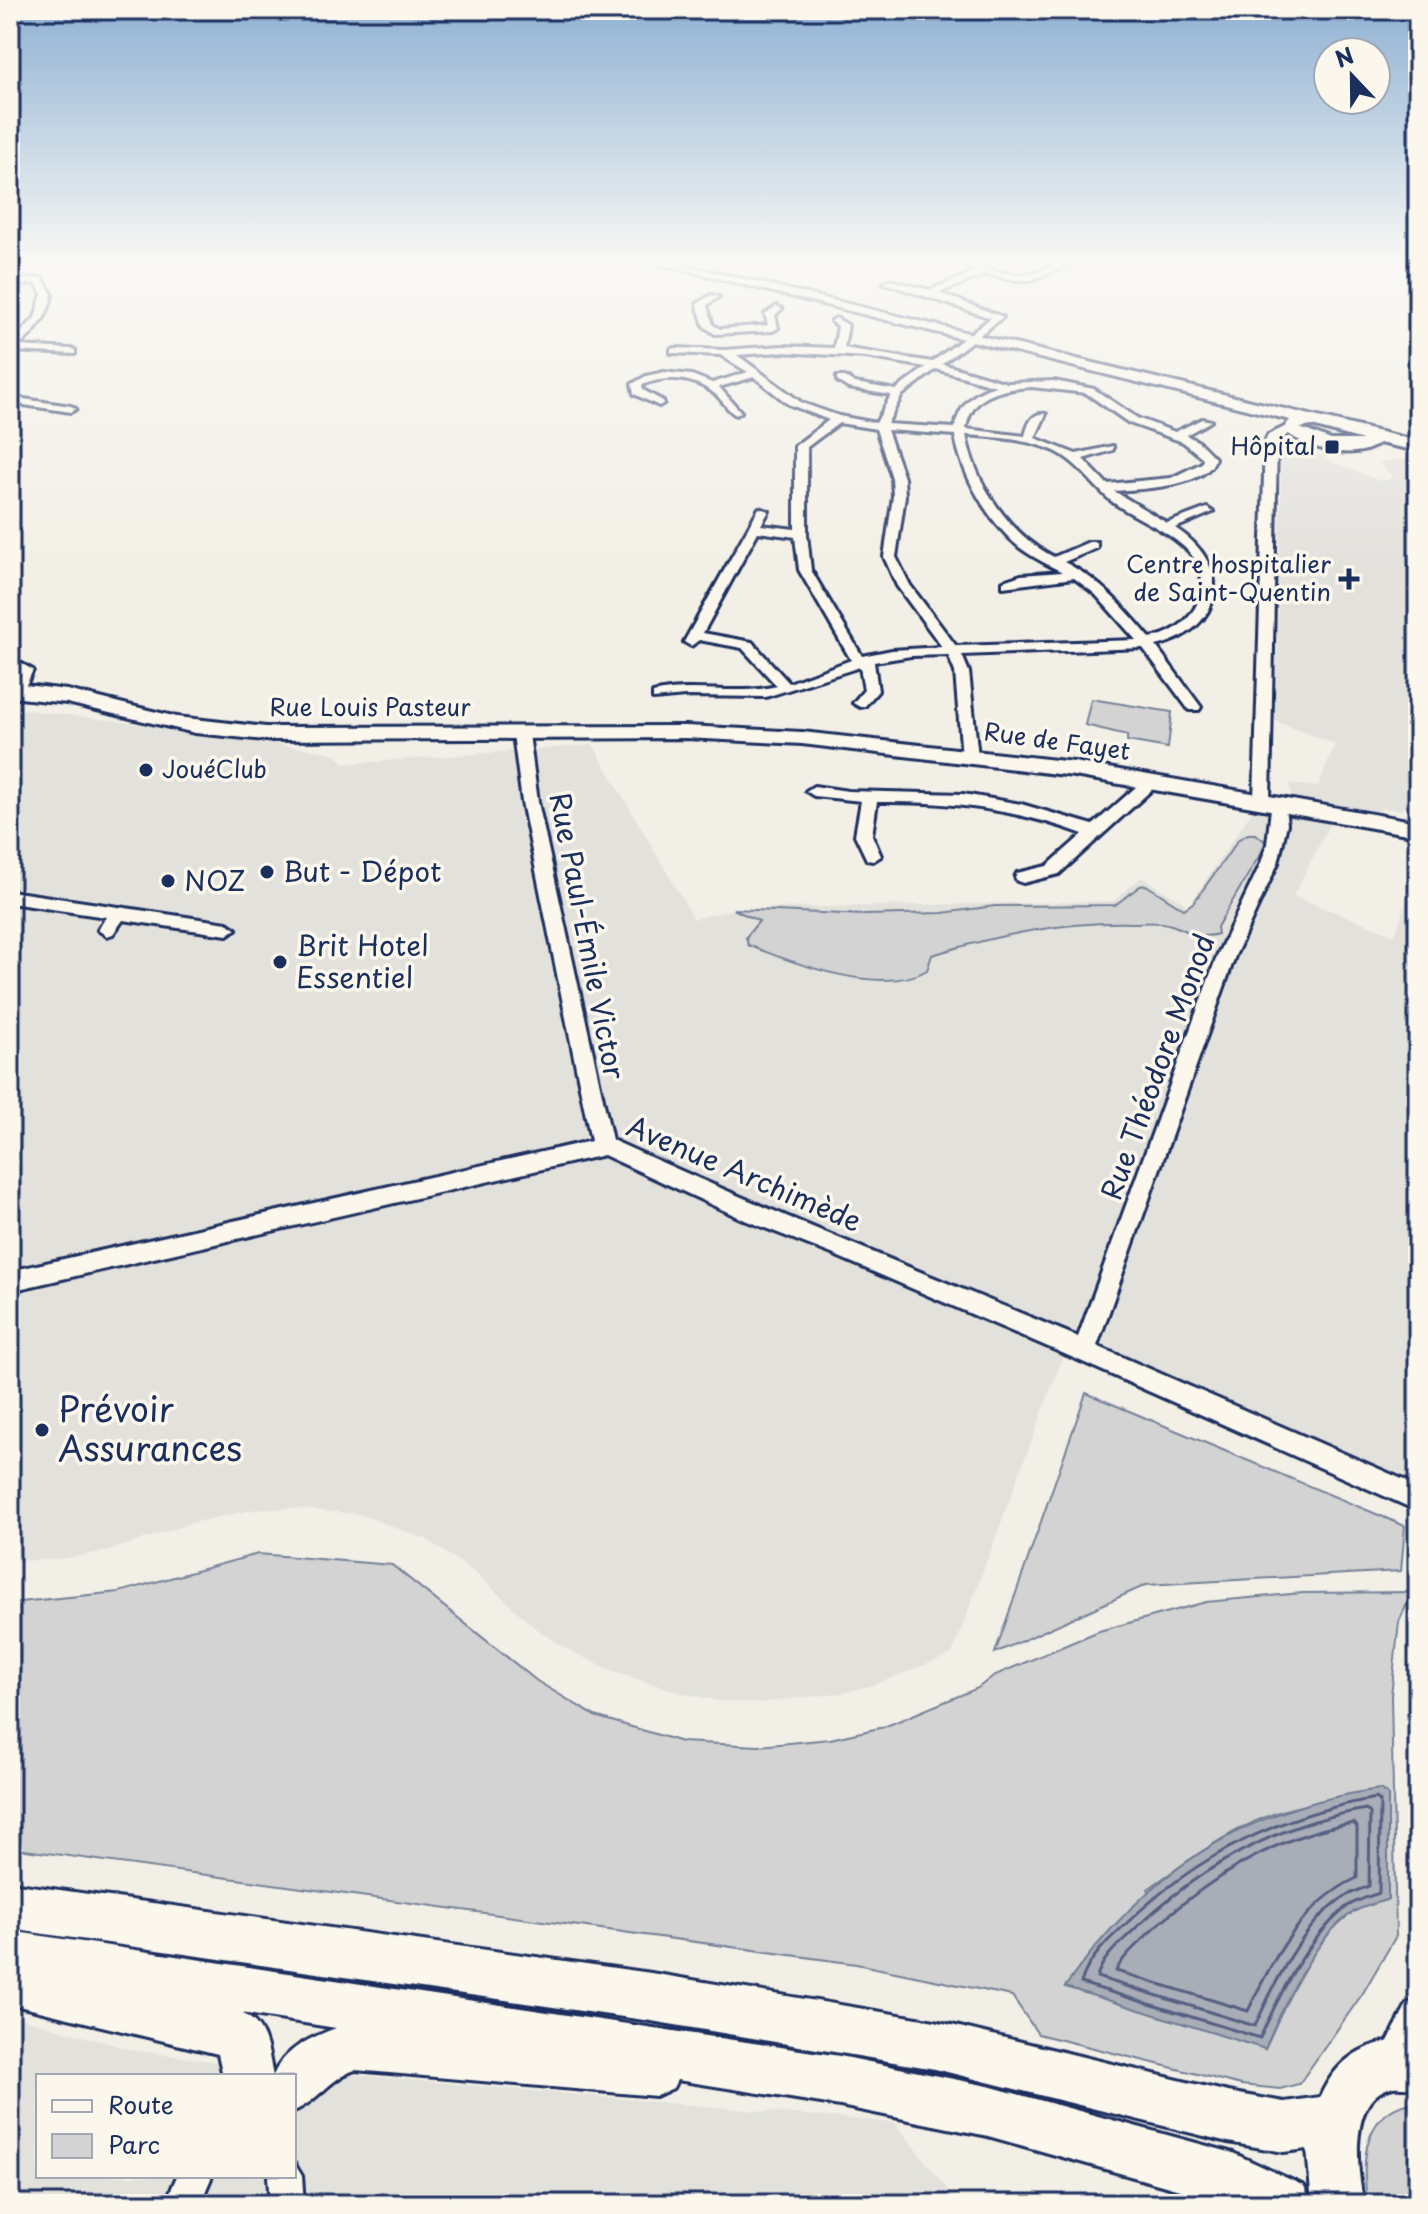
<svg xmlns="http://www.w3.org/2000/svg" width="1428" height="2214" font-family="'Playpen Sans',sans-serif">
<style>
.built{fill:#e2e1dc;fill-rule:evenodd}
.green{fill:#d2d3d2;stroke:#768198;stroke-width:2;fill-rule:evenodd}
.water{fill:#a9adb7;stroke:#707b93;stroke-width:2}
.lines{fill:none;stroke-linecap:round;stroke-linejoin:round}
.shore{stroke:#546182;stroke-width:3}
.street-casing{stroke:#1b2f5e;stroke-width:6}
.secondary-casing{stroke:#1b2f5e;stroke-width:6}
.primary-casing{stroke:#1b2f5e;stroke-width:6}
.street{fill:#fbf7ec;fill-rule:evenodd}
.secondary{fill:#fbf7ec;fill-rule:evenodd}
.primary{fill:#fbf7ec;fill-rule:evenodd}
.poi-dot{fill:#1b2f5e;stroke:#fbf7ec;stroke-width:3}
.labels{text-anchor:middle;stroke-width:7;stroke-linejoin:round;paint-order:stroke}
.far-poi-label{font-size:24px;fill:#1b2f5e;stroke:#fbf7ec;text-anchor:end}
.far-street-label{font-size:24px;fill:#1b2f5e;stroke:#fbf7ec}
.poi-label{font-size:28px;fill:#1b2f5e;stroke:#fbf7ec;text-anchor:start}
.street-label{font-size:28px;fill:#1b2f5e;stroke:#fbf7ec}
.near-poi-label{font-size:34px;fill:#1b2f5e;stroke:#fbf7ec;text-anchor:start}
</style>
<rect width="100%" height="100%" fill="#f2efe6"/>
<filter id="ink" filterUnits="userSpaceOnUse"><feTurbulence type="fractalNoise" baseFrequency=".0125" numOctaves="2"/><feDisplacementMap in="SourceGraphic" scale="16" xChannelSelector="R" yChannelSelector="G"/><feConvolveMatrix kernelMatrix="1 2 1 2 8 2 1 2 1" color-interpolation-filters="sRGB"/></filter>
<g filter="url(#ink)">
<path class="built" d="M 1282,443 L 1299,443 L 1328,460 L 1380,481 L 1394,478 L 1379,462 L 1418,458 L 1418,806 L 1413,802 L 1399,810 L 1382,808 L 1377,816 L 1291,800 L 1290,784 L 1318,787 L 1335,744 L 1275,721 Z
M 10,708 L 180,729 L 333,753 L 345,764 L 593,745 L 694,919 L 733,909 L 1114,901 L 1141,877 L 1189,906 L 1254,808 L 1331,822 L 1293,896 L 1395,935 L 1418,866 L 1418,1506 L 1064,1354 L 952,1654 L 874,1685 L 842,1693 L 758,1703 L 718,1701 L 686,1694 L 614,1672 L 565,1648 L 535,1628 L 478,1575 L 426,1539 L 359,1514 L 292,1508 L 252,1510 L 191,1523 L 109,1551 L 60,1559 L 10,1561 Z
M 10,2015 L 131,2050 L 232,2064 L 895,2123 L 956,2200 L 1046,2200 L 1059,2204 L 10,2204 ZM 38,2076 L 294,2076 L 294,2176 L 38,2176 Z"/>
<path class="green" d="M 1091,699 L 1172,712 L 1168,748 L 1127,741 L 1127,735 L 1085,725 Z
M 1248,834 L 1256,834 L 1267,843 L 1217,927 L 1218,934 C 1198,940 1188,930 1171,925 C 1160,921 1145,923 1134,923 C 1064,921 998,935 932,955 L 927,970 C 883,997 793,963 748,945 L 746,937 L 759,921 L 733,909 L 865,915 L 942,913 L 995,906 L 1115,905 L 1140,886 L 1146,885 L 1184,909 L 1194,902 L 1239,839 Z
M 1086,1393 L 1405,1526 L 1401,1571 L 1146,1585 L 995,1653 Z
M 258,1554 L 392,1565 L 537,1681 L 595,1716 L 682,1742 L 759,1746 L 830,1739 L 884,1727 L 978,1688 L 993,1676 L 1099,1631 L 1206,1602 L 1302,1593 L 1412,1592 L 1399,1622 L 1391,1696 L 1396,1936 L 1363,1993 L 1299,2084 L 1280,2089 L 1241,2085 L 1038,2034 L 1012,1996 L 856,1964 L 10,1848 L 10,1603 L 119,1592 ZM 1388,1796 L 1388,1899 C 1377,1903 1362,1906 1352,1913 C 1314,1937 1282,2009 1265,2049 L 1148,1889 C 1194,1857 1245,1817 1301,1806 C 1330,1801 1360,1799 1388,1796 Z
M 1418,2102 L 1418,2204 L 1368,2204 C 1360,2159 1363,2108 1418,2102 Z"/>
<path class="water" d="M 1380,1789 L 1388,1795 L 1388,1899 C 1377,1904 1362,1906 1352,1913 C 1314,1937 1282,2009 1265,2049 L 1065,1987 C 1144,1874 1243,1807 1380,1789 Z"/>
<g class="lines">
<path class="shore" d="M 1376,1798 L 1380,1801 L 1379,1893 C 1368,1897 1354,1901 1345,1908 C 1305,1943 1281,1991 1260,2038 L 1081,1983 C 1088,1958 1110,1938 1129,1921 C 1199,1854 1280,1815 1376,1798 Z
M 1366,1809 L 1370,1813 L 1369,1886 C 1360,1890 1349,1893 1341,1899 C 1303,1924 1273,1986 1255,2026 L 1097,1977 C 1103,1955 1124,1940 1139,1925 C 1204,1864 1278,1824 1366,1809 Z
M 1354,1823 L 1357,1827 L 1357,1878 C 1304,1902 1272,1959 1248,2011 L 1116,1971 C 1123,1956 1137,1945 1148,1934 C 1204,1881 1277,1834 1354,1823 Z"/>
<g class="street-casing">
<path id="street" d="M 945,259 C 971,259 994,275 1020,275 C 1042,275 1059,259 1081,259 L 1032,280 L 1013,280 L 986,274 L 939,293 L 1003,317 L 942,364 L 1007,383 L 1054,381 L 1094,389 L 1137,418 L 1175,432 L 1202,419 L 1211,421 L 1186,435 L 1199,442 L 1215,458 C 1209,488 1138,489 1114,491 L 1167,523 L 1207,508 L 1213,512 L 1175,528 C 1235,566 1224,630 1156,646 L 1201,707 L 1199,710 L 1189,710 L 1143,648 L 962,655 L 969,672 L 978,757 L 970,762 L 962,757 L 955,672 L 948,655 L 911,656 L 874,662 L 878,691 L 865,706 L 860,707 L 853,703 L 864,690 L 860,667 L 766,697 L 685,696 L 653,699 L 653,693 C 694,683 735,696 777,686 L 742,648 L 699,640 L 691,646 L 684,642 L 759,508 L 769,511 L 761,525 L 795,529 L 795,446 L 829,420 L 788,404 L 754,377 L 719,387 L 741,412 L 736,415 C 727,410 723,400 714,393 C 693,377 666,375 642,385 L 643,390 L 663,401 L 664,403 L 659,406 L 634,394 L 632,384 L 646,376 L 664,372 L 692,375 L 712,383 L 748,372 L 720,355 L 671,353 L 671,349 L 675,348 L 724,350 L 782,346 L 834,348 L 838,326 L 831,321 L 836,318 L 848,325 L 844,348 L 932,362 L 991,318 L 884,283 L 889,280 L 930,290 L 977,271 ZM 782,352 L 866,357 L 926,367 L 896,390 L 855,383 L 845,377 L 837,377 L 837,381 L 848,388 L 891,395 L 876,423 L 839,416 L 802,403 L 737,355 ZM 936,369 L 996,386 C 974,392 959,405 955,428 L 887,424 L 902,395 ZM 1032,387 L 1086,393 L 1129,423 L 1183,442 L 1203,458 L 1202,463 L 1171,478 L 1107,484 L 1083,459 L 1113,450 L 1113,446 L 1076,454 L 1035,438 L 1046,414 C 1032,412 1028,424 1025,436 L 966,429 C 971,394 1002,389 1032,387 ZM 839,423 L 876,429 L 892,478 L 893,496 L 884,557 L 897,586 L 942,647 L 892,650 L 862,656 L 811,570 L 807,534 L 807,447 ZM 887,430 L 955,435 C 961,474 988,521 1019,547 C 1032,557 1047,564 1062,572 L 1021,575 L 1003,581 L 1003,587 L 1074,578 L 1095,594 L 1136,640 L 956,646 L 910,585 L 896,557 L 905,496 L 904,478 ZM 966,435 C 995,437 1028,439 1055,451 C 1080,463 1093,487 1114,503 C 1148,527 1222,548 1197,604 C 1188,623 1170,635 1150,638 C 1124,607 1100,580 1064,562 L 1097,548 L 1097,542 L 1089,542 L 1054,557 C 1009,534 975,484 966,435 ZM 758,532 L 795,537 L 799,570 L 851,660 L 789,683 L 752,642 L 703,633 Z
M 42,278 L 52,294 C 49,316 36,331 19,346 L 71,349 L 75,350 L 75,354 L 10,351 L 10,343 L 35,318 L 42,294 L 36,283 L 10,287 L 10,281 Z
M 711,295 L 719,297 L 707,305 L 713,325 L 720,329 L 768,325 L 765,314 L 777,306 L 782,309 L 775,315 L 778,328 L 773,331 L 715,334 L 704,326 L 697,304 Z
M 10,397 L 71,406 L 76,409 L 71,412 L 10,403 Z
M 1291,424 L 1295,425 L 1295,429 L 1277,442 L 1270,800 L 1262,805 L 1254,800 L 1265,442 L 1268,435 Z
M 521,729 L 529,734 L 538,802 L 612,1140 C 766,1210 922,1272 1078,1337 L 1217,956 L 1261,863 L 1267,844 L 1272,799 L 1284,799 L 1287,824 L 1278,863 L 1235,956 L 1097,1346 L 1418,1486 L 1418,1511 L 1076,1359 L 832,1254 L 747,1221 L 604,1155 L 10,1291 L 10,1271 L 591,1141 L 522,802 L 513,734 Z
M 1151,777 L 1159,782 L 1157,785 L 1059,874 L 1023,883 L 1017,881 L 1015,877 L 1017,873 L 1047,866 L 1083,834 C 1015,809 950,801 877,802 L 872,835 L 881,856 L 873,861 L 867,860 L 855,835 L 861,801 L 814,796 L 806,791 L 814,786 L 848,791 L 963,794 L 1021,804 L 1093,825 L 1145,779 Z
M 10,891 L 227,923 L 236,929 L 227,935 L 123,920 L 113,934 L 107,936 L 98,930 L 106,917 L 10,903 Z
M 1418,1999 L 1418,2048 L 1405,2075 L 1393,2079 L 1381,2075 L 1377,2063 L 1407,2004 Z
M 294,2163 L 302,2176 L 304,2204 L 270,2204 L 268,2176 L 294,2176 Z
M 177,2176 L 212,2176 L 200,2204 L 165,2204 Z"/>
</g>
<g class="secondary-casing">
<path id="secondary" d="M 640,259 L 661,259 L 1418,441 L 1418,451 L 1379,443 C 1357,462 1307,449 1286,432 L 1283,429 L 1290,420 ZM 1312,426 L 1363,440 L 1331,440 L 1300,428 Z
M 10,657 L 33,670 L 26,685 L 67,690 L 177,717 L 266,727 L 686,726 L 802,732 L 1074,762 L 1418,822 L 1418,836 L 1074,776 L 802,744 L 686,738 L 266,740 L 195,733 L 67,703 L 10,697 Z"/>
</g>
<g class="primary-casing">
<path id="primary" d="M 10,1883 L 651,1973 L 935,2021 L 1228,2092 L 1284,2102 L 1320,2097 C 1338,2055 1373,2037 1418,2040 L 1418,2088 C 1410,2088 1401,2086 1393,2087 C 1347,2096 1357,2172 1364,2204 L 1312,2204 L 1307,2149 L 1284,2152 L 1228,2142 L 935,2069 L 651,2021 L 10,1929 Z
M 10,1931 L 840,2056 L 988,2086 L 1233,2153 L 1304,2186 L 1312,2204 L 1229,2204 L 988,2136 L 840,2106 L 677,2080 L 673,2088 L 656,2096 L 355,2070 C 329,2079 318,2101 294,2111 L 294,2076 L 273,2076 C 285,2048 310,2038 336,2028 L 241,2013 C 267,2024 268,2052 273,2076 L 223,2076 L 218,2054 L 10,2004 Z"/>
</g>
<use href="#street" class="street"/>
<use href="#secondary" class="secondary"/>
<use href="#primary" class="primary"/>
</g>
</g>
<linearGradient id="sky" x2="0" y2="1"><stop stop-color="#8fb1d4"/><stop offset="0.46" stop-color="#f9f8f4"/><stop offset="1" stop-color="#f9f8f4" stop-opacity="0"/></linearGradient>
<rect width="1428" height="569" fill="url(#sky)"/>
<g class="poi-dot">
<rect x="1324" y="439" width="16" height="16" rx="4"/>
<path d="M1345 567h8v8h8v8h-8v8h-8v-8h-8v-8h8z"/>
<circle cx="146" cy="770" r="8"/>
<circle cx="267" cy="872" r="8"/>
<circle cx="168" cy="881" r="8"/>
<circle cx="280" cy="962" r="8"/>
<circle cx="42" cy="1430" r="8"/>
</g>
<g class="labels">
<g class="far-poi-label">
<text x="1316" y="455">Hôpital</text>
<text x="1331" y="573">Centre hospitalier<tspan x="1331" dy="28">de Saint-Quentin</tspan></text>
<text x="162" y="778" text-anchor="start">JouéClub</text>
</g>
<g class="far-street-label">
<text x="370" y="716">Rue Louis Pasteur</text>
<text transform="translate(1057 742) rotate(8)" y="8">Rue de Fayet</text>
</g>
<g class="poi-label">
<text x="283" y="882">But - Dépot</text>
<text x="184" y="891">NOZ</text>
<text x="296" y="956">Brit Hotel<tspan x="296" dy="32">Essentiel</tspan></text>
</g>
<g class="street-label">
<text transform="translate(587 936) rotate(79)" y="10">Rue Paul-Émile Victor</text>
<text transform="translate(1158 1067) rotate(-70)" y="10">Rue Théodore Monod</text>
<text transform="translate(744 1174) rotate(23)" y="10">Avenue Archimède</text>
</g>
<g class="near-poi-label">
<text x="58" y="1422">Prévoir<tspan x="58" dy="39">Assurances</tspan></text>
</g>
</g>
<rect width="1428" height="2214" fill="none" stroke="#fbf7ec" stroke-width="40"/>
<rect x="20" y="20" width="1388" height="2174" fill="none" stroke="#1b2f5e" stroke-width="3" filter="url(#ink)"/>
<rect x="36" y="2074" width="260" height="104" fill="#fbf7ec" stroke="#a1a7b3" stroke-width="2"/>
<rect x="52" y="2100" width="40" height="12" fill="#fbf7ec" stroke="#a1a7b3" stroke-width="2"/>
<text x="108" y="2114" font-size="24" fill="#1b2f5e">Route</text>
<rect x="52" y="2134" width="40" height="24" fill="#d2d3d2" stroke="#a1a7b3" stroke-width="2"/>
<text x="108" y="2154" font-size="24" fill="#1b2f5e">Parc</text>
<g transform="translate(1352 76) rotate(338)"><circle r="38" fill="#fbf7ec" stroke="#a1a7b3" stroke-width="2"/>
<path d="M0-6L14 30L0 20L-14 30Z" fill="#1b2f5e"/>
<text y="-12" font-size="22" font-weight="bold" text-anchor="middle" fill="#1b2f5e">N</text>
</g>
</svg>
